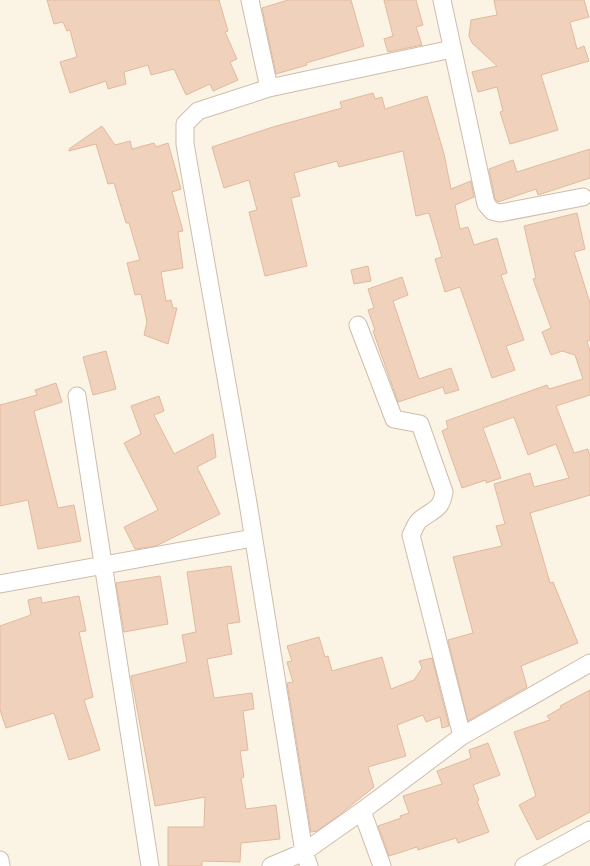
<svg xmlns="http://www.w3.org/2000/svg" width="590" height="866" font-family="'Alegreya Sans',sans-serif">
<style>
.building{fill:#f0d2bc;stroke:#e2b99d}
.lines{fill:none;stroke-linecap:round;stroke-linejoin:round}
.minor-casing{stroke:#cebdad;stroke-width:19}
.minor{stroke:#fff;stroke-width:17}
</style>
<rect width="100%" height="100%" fill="#fbf3e3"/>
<path class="building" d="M 47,0 L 219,0 L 228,31 L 225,32 L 237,59 L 230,62 L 238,80 L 213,91 L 210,84 L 186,95 L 174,69 L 151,75 L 148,65 L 124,72 L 126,84 L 108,89 L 106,81 L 70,93 L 60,62 L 77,57 L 70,30 L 67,31 L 63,22 L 54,24 Z
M 288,0 L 351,0 L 364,46 L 306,63 L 307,65 L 276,74 L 262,8 Z
M 384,0 L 416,0 L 423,25 L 416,27 L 422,45 L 388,52 L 384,39 L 393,36 Z
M 494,0 L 584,0 L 589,17 L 570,22 L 577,49 L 584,46 L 589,61 L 541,75 L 558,130 L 510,144 L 500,112 L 503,111 L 497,87 L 478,92 L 472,72 L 497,66 L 472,43 L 469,36 L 471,20 L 497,15 Z
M 373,93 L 375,99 L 382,97 L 385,109 L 427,96 L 444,154 L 451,189 L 471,181 L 474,197 L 455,205 L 460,229 L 468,227 L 474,245 L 497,238 L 507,273 L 501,275 L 524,340 L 506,346 L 515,370 L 492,378 L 460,287 L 445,292 L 435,259 L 442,257 L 429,213 L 416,216 L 403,151 L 339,167 L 337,161 L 294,173 L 300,196 L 291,198 L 307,266 L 265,276 L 249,212 L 257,210 L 249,180 L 224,188 L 212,147 L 273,127 L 342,108 L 340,102 Z
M 102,126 L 115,145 L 130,141 L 132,149 L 154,143 L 156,147 L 168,143 L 181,189 L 172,192 L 183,231 L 178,232 L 183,268 L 161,272 L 166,301 L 171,300 L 173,308 L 177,308 L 168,344 L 144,335 L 147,322 L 141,294 L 135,295 L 127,263 L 140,260 L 129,223 L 126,223 L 114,183 L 108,184 L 96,144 L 69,151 L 69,149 Z
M 590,149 L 590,178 L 538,195 L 536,189 L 498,202 L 495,199 L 489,169 L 513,160 L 517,172 Z
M 577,213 L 585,249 L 574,252 L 590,303 L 590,340 L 587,341 L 590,351 L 590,395 L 556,406 L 574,453 L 588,449 L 590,457 L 590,495 L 530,513 L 550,583 L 553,582 L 578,643 L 521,666 L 527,687 L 468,721 L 448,640 L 473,633 L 453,557 L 502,546 L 496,526 L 505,524 L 494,484 L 530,473 L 534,487 L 569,478 L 556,444 L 528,455 L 514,417 L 483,428 L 501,478 L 486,483 L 486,480 L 462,488 L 442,431 L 448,428 L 446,421 L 547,385 L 549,389 L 583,379 L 575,355 L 562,351 L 551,355 L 542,332 L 551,328 L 533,279 L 536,278 L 524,226 Z
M 368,266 L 371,281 L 354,284 L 351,270 Z
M 402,277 L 408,295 L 393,301 L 419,379 L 451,368 L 459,390 L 445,394 L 443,387 L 398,402 L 373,331 L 375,330 L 368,310 L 374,308 L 368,289 Z
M 106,351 L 116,389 L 93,395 L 83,357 Z
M 56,383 L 62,402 L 34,411 L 58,508 L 74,505 L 81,541 L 38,549 L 28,500 L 0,506 L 0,405 L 37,395 L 35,390 Z
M 159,396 L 164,411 L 154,415 L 174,454 L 213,434 L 216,457 L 197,467 L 220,514 L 156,546 L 135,549 L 124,527 L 158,510 L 124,443 L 141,434 L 131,406 Z
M 231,566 L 240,622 L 227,624 L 232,654 L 207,659 L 214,698 L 252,693 L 254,709 L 243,711 L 248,750 L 240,751 L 244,777 L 241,778 L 246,809 L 276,805 L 280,839 L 241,843 L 240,862 L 202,861 L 202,866 L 168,866 L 168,827 L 204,827 L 205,797 L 155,806 L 131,676 L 187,662 L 182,635 L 196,632 L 187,572 Z
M 160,576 L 168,624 L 124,632 L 116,583 Z
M 79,596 L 86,631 L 79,632 L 93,697 L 84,700 L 100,750 L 69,760 L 54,713 L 6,728 L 0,710 L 0,626 L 31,615 L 28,600 L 41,597 L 42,603 Z
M 319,637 L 325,657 L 328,656 L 332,671 L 382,657 L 391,689 L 414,680 L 422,668 L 419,661 L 432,658 L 449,726 L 442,728 L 440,717 L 426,722 L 423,715 L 397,725 L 406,756 L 368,767 L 374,787 L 338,816 L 317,831 L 311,832 L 287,683 L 293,682 L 287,662 L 292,661 L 287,646 Z
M 590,690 L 590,812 L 537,840 L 519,805 L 536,796 L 514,732 L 550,720 L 547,716 L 561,708 L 560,706 Z
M 488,743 L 500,775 L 473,785 L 479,800 L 477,801 L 489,832 L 458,843 L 456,838 L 418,850 L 417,847 L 389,856 L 378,826 L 401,818 L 400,816 L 409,813 L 403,796 L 442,784 L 437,771 L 471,758 L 469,750 Z"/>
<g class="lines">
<g class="minor-casing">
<path id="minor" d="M 250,0 L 269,88
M 442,0 L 486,204 L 492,211 L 500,213 L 583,197
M 358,325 L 394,419 L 420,424 L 444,492 C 441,510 434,509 421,519 C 416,522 414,530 411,535 L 462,736
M 77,396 L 150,866
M 0,584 L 253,538
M 362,811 L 382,866
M 0,860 L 1,866
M 271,866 L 304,852 L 362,811 L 462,736 L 590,663
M 309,866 L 304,852 L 248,503 L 185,144 L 185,124 L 198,111 L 269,88 L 452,49
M 524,866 L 590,830"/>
</g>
<use href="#minor" class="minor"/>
</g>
</svg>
